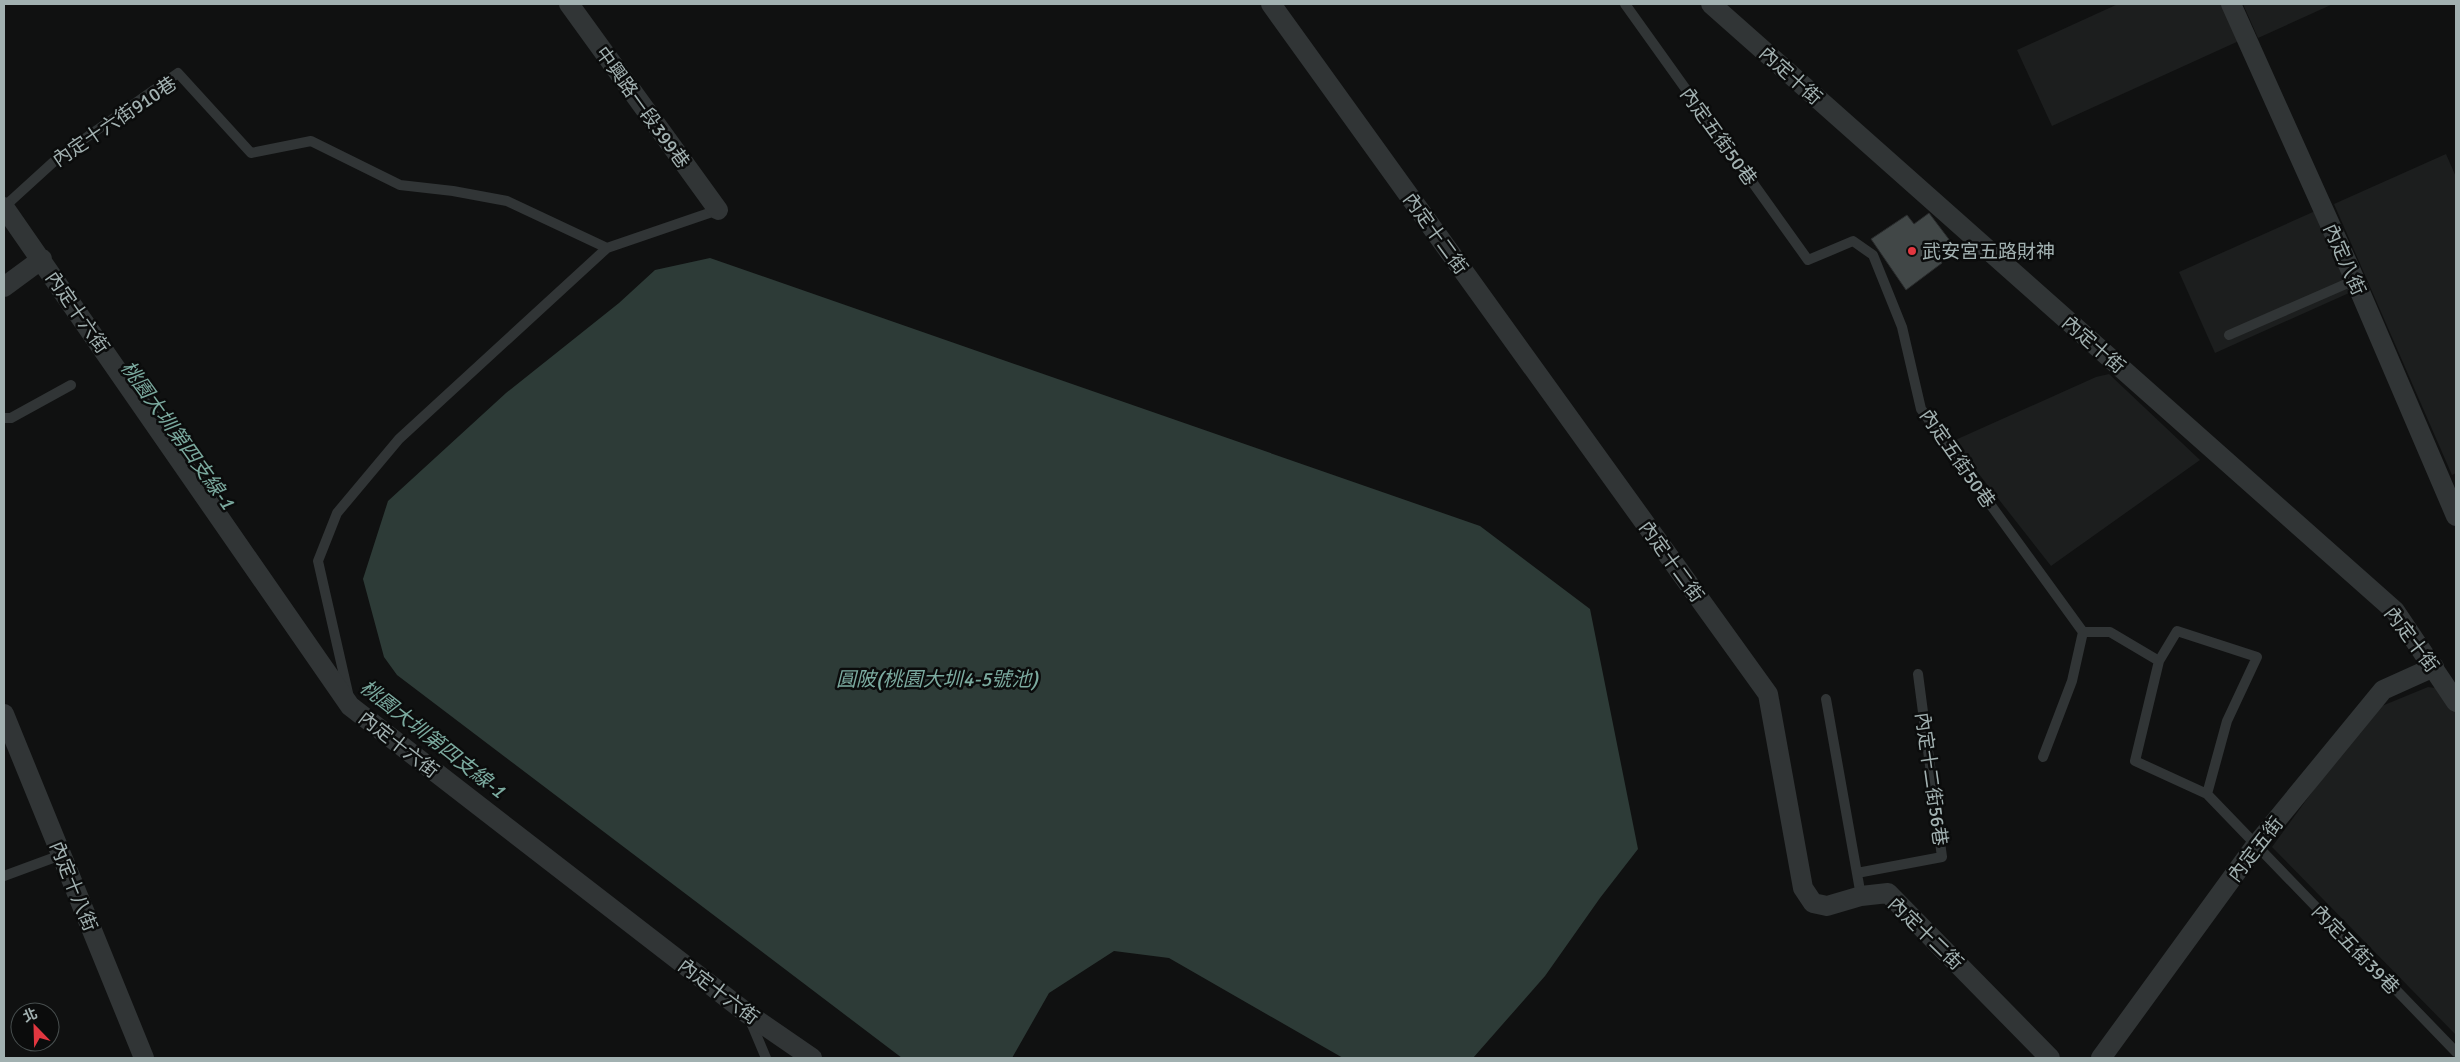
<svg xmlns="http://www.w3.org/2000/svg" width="2460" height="1062" font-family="Signika,'Noto Sans TC',sans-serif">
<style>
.built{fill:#1c1e1e}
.water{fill:#2d3b37}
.building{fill:#414747;stroke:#2a2c2d}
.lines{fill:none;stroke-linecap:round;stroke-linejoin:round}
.lane{stroke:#313536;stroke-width:10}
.street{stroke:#313536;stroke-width:20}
.poi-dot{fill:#e23740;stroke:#0b0c0c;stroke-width:2}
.labels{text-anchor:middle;stroke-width:5;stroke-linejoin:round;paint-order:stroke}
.street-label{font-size:19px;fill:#a2b1b1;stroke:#0b0c0c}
.poi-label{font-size:19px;fill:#a2b1b1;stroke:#0b0c0c;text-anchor:start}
.water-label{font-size:20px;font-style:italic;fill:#7baa9f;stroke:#0b0c0c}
</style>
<rect width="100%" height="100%" fill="#101111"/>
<path class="built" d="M 2118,4 L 2224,4 L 2241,40 L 2052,126 L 2017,50 Z
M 2243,4 L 2333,4 L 2258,38 Z
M 2446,154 L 2456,177 L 2456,473 L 2452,475 L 2334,204 Z
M 2322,208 L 2358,289 L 2215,353 L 2179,272 Z
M 2109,374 L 2200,460 L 2051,566 L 1953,441 L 2096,377 Z
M 2428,687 L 2442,689 L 2456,712 L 2456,1035 L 2272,847 L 2372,710 Z"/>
<path class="water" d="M 710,258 L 1480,526 L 1590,609 L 1638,849 L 1600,898 L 1545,976 L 1473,1058 L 1343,1058 L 1169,958 L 1114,951 L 1049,993 L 1012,1058 L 902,1058 L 397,675 L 384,657 L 363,579 L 388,501 L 506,393 L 619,303 L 655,270 Z"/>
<path class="building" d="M 1929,213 L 1954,246 L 1937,256 L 1942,263 L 1906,290 L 1871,239 L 1907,215 L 1914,224 Z"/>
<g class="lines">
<path class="lane" d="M 1625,4 L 1808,260 L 1853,241 L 1873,255 L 1902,327 L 1921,409 L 2083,632 L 2110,632 L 2159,661 L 2135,761 L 2207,794 L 2456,1052
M 4,207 L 60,156 L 178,73 L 251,153 L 311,141 L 400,185 L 453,191 L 507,201 L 607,248 L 718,210
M 2229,335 L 2355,280
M 4,418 L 11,418 L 71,385
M 2159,661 L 2177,631 L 2257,657 L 2227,721 L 2207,794
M 348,693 L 318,561 L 337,513 L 399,439 L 607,248
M 1826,699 L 1861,896
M 2043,757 L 2072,681 L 2083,632
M 1857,873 L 1942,857 L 1918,674
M 4,876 L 61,855
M 750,1020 L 766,1058"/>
<path class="street" d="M 569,4 L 718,210
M 1271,4 L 1768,694 L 1803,888 L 1813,903 L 1827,906 L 1861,896 L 1888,893 L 2050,1058
M 1711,4 L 2395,611 L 2456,702
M 2231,4 L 2355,280 L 2456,516
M 4,207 L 350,706 L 748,1014 L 812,1058
M 4,287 L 42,259
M 4,714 L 144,1058
M 2101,1058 L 2256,845 L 2383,690 L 2434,667"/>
</g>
<circle class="poi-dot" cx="1912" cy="251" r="5"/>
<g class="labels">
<g class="street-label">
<text transform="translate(1791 75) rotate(42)" y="7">內定十街</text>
<text transform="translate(643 107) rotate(54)" y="7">中興路一段399巷</text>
<text transform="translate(114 121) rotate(-34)" y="7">內定十六街910巷</text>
<text transform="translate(1719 136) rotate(54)" y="7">內定五街50巷</text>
<text transform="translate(1436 233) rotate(54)" y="7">內定十二街</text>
<text transform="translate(2345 259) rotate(66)" y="7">內定八街</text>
<text transform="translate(78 312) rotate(55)" y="7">內定十六街</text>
<text transform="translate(2094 344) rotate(41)" y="7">內定十街</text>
<text transform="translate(1958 458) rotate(55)" y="7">內定五街50巷</text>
<text transform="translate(1672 561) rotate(54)" y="7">內定十二街</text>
<text transform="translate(2412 639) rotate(53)" y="7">內定十街</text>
<text transform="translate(399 744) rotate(38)" y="7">內定十六街</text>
<text transform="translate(1932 779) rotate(82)" y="7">內定十二街56巷</text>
<text transform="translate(2255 849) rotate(-52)" y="7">內定五街</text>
<text transform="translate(74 886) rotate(68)" y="7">內定十八街</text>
<text transform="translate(1926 933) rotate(44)" y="7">內定十二街</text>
<text transform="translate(2356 949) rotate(46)" y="7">內定五街39巷</text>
<text transform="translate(719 991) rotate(37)" y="7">內定十六街</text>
</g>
<g class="poi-label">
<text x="1922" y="258">武安宮五路財神</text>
</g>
<g class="water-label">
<text transform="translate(178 435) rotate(54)" y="7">桃園大圳第四支線-1</text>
<text x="937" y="686">圓陂(桃園大圳4-5號池)</text>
<text transform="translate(433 739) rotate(38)" y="7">桃園大圳第四支線-1</text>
</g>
</g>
<rect width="2460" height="1062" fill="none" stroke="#a2b1b1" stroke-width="10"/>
<g transform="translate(35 1027) rotate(337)"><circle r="24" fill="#0b0c0c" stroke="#474e4e"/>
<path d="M0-4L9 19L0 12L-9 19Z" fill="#e23740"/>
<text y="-8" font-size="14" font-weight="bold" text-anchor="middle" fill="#a2b1b1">北</text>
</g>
</svg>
